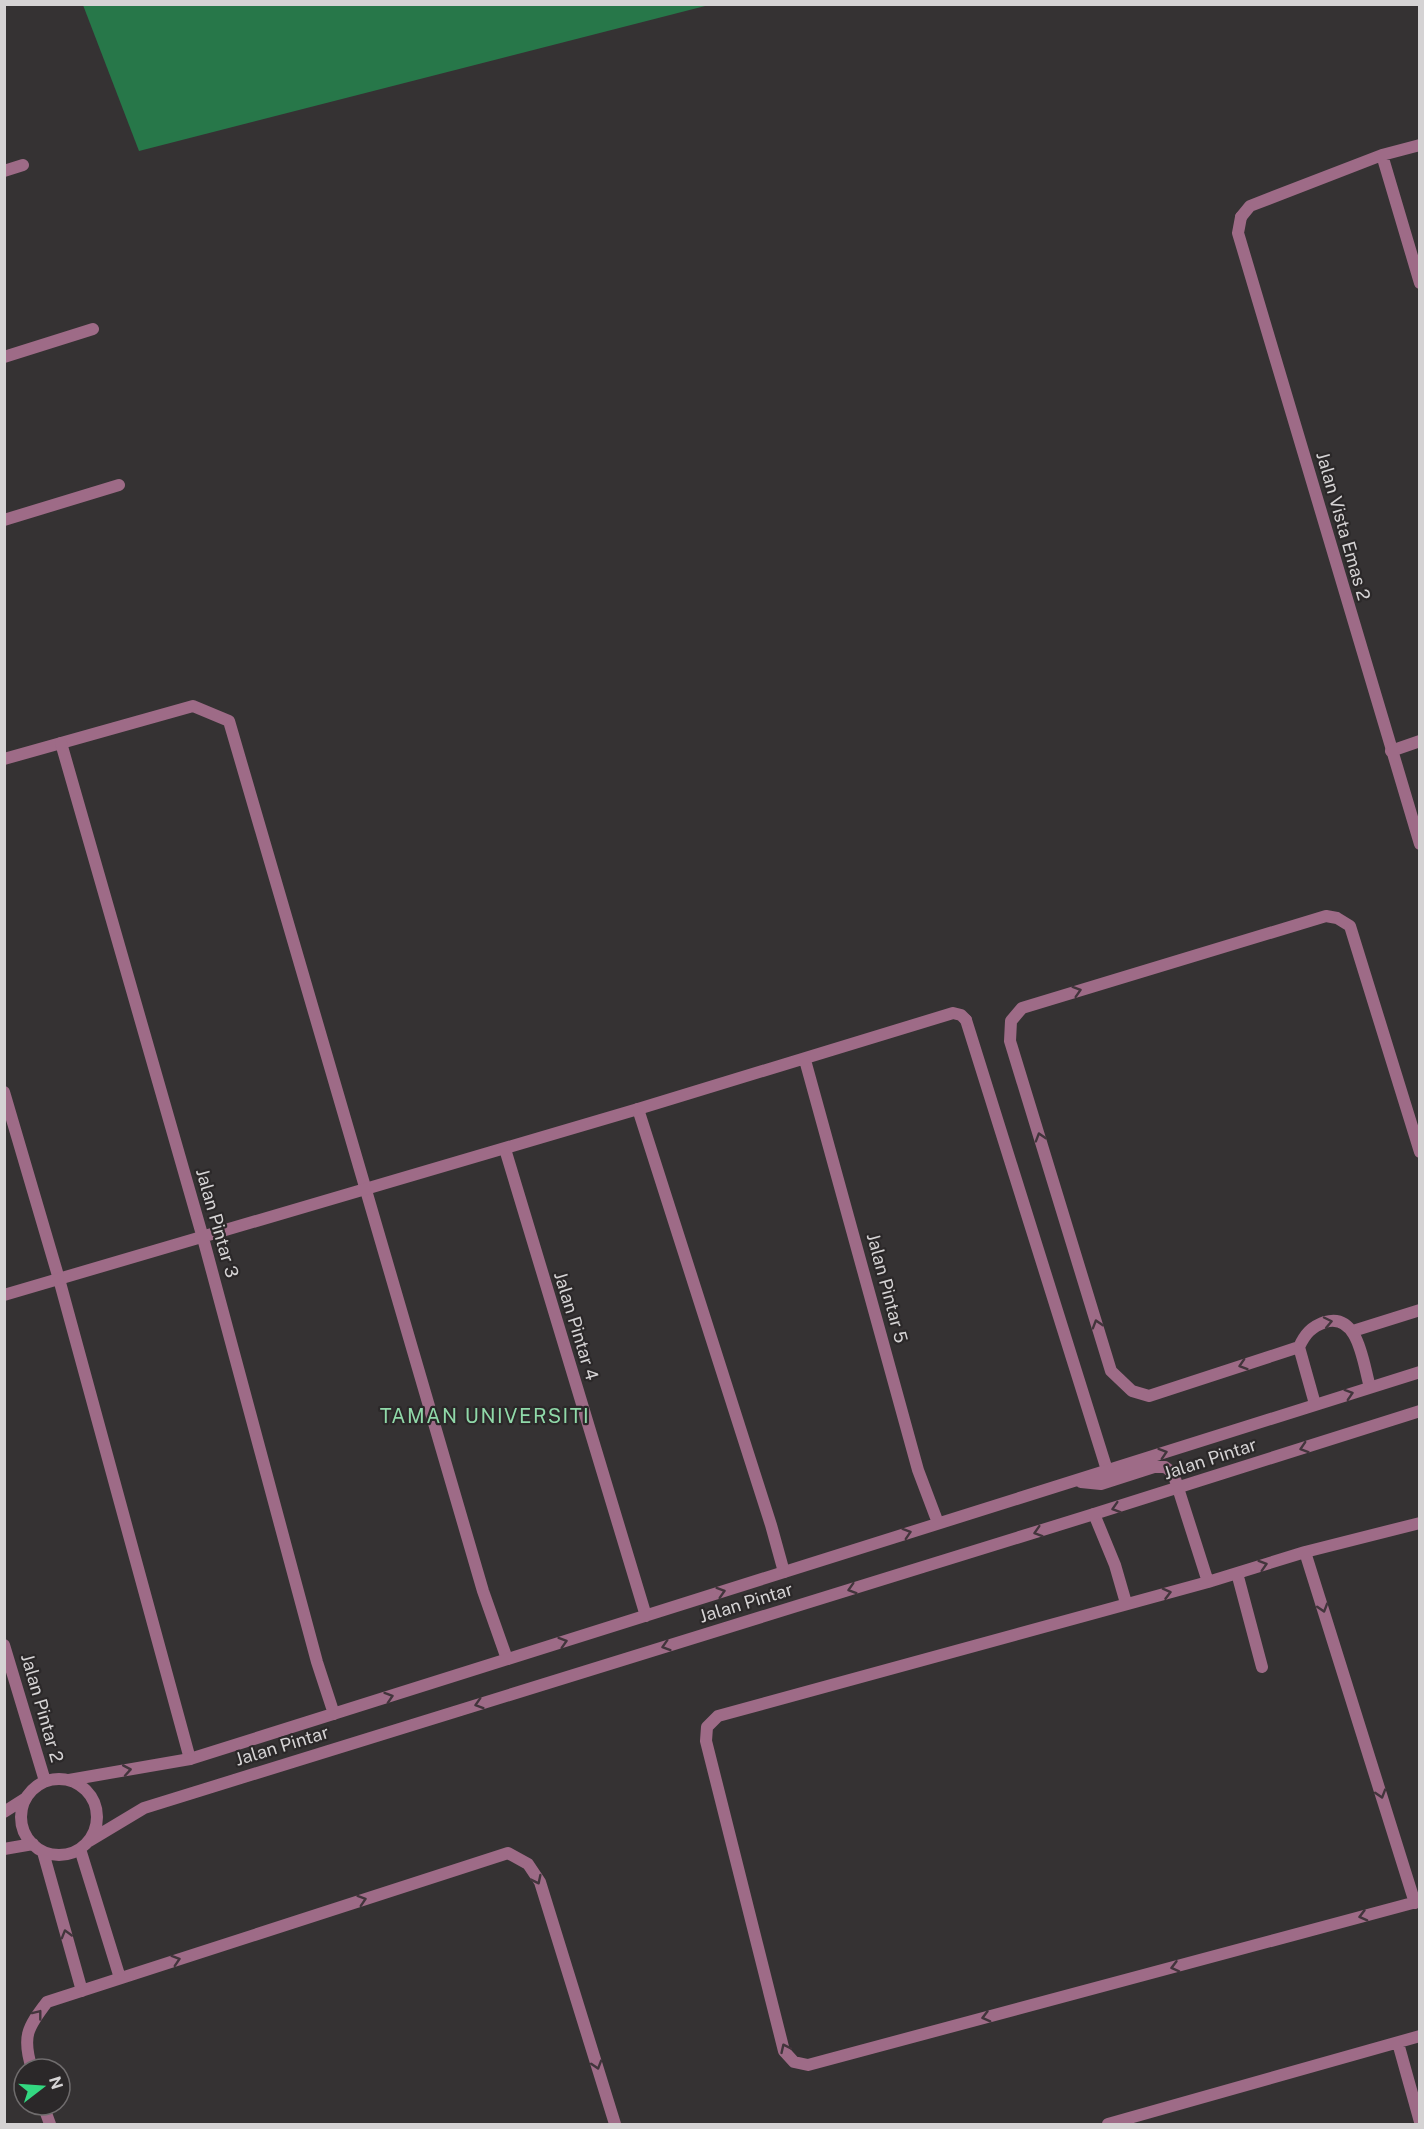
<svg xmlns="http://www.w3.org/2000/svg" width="1424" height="2129" font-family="'Public Sans',sans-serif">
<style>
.forest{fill:#277749}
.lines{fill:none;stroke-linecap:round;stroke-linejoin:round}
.lane{stroke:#9e6b87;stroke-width:12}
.street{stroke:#9e6b87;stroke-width:12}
.oneway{stroke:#42353c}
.labels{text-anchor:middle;stroke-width:4.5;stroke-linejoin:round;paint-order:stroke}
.street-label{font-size:18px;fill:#d5d3d4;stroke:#2b2829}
.neighbourhood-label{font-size:20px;letter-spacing:1.5px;fill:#90d9a9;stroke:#2b2829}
</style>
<rect width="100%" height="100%" fill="#353233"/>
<path class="forest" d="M 83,5 L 709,5 L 139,151 Z"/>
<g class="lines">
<path class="lane" d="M 1382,155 L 1420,283
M 1241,217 L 1250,206 L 1382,155 L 1420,145
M 4,357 L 93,329
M 1391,751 L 1420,741
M 4,759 L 193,706 L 229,721 L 483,1591 L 507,1659
M 966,1020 L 1107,1470
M 4,1092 L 59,1279 L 190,1759
M 638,1109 L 771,1525 L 784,1572
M 1353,1331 L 1420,1310
M 1299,1347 L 1149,1396 L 1132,1391 L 1111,1371 L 1010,1041 L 1011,1021 L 1022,1008 L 1326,916 L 1337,918 L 1350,926 L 1420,1152
M 1315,1404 L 1299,1347 C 1305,1334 1311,1327 1325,1322 C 1359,1312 1363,1364 1370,1387
M 1178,1488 L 1208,1582
M 1094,1514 L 1115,1565 L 1126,1603
M 1420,1523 L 1305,1552 L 1208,1582 L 718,1716 L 707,1727 L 706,1741 L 784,2051 L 794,2062 L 808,2065 L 1420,1901
M 1305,1552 L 1415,1903
M 1237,1573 L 1262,1667
M 1398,2043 L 1420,2122
M 1108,2124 L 1420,2036"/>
<path class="street" d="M 4,171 L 23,165
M 1241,217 L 1238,233 L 1420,844
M 4,520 L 119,485
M 61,743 L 203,1238 L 317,1662 L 334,1714
M 805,1060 L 918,1470 L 938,1523
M 505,1149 L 646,1616
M 4,1295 L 638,1109 L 953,1013 L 961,1015 L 966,1020
M 1081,1482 L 1101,1484 L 1154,1467 L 1165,1467 L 1173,1473 L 1178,1488
M 4,1645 L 45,1781
M21 1817a38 38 0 1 1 76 0a38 38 0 1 1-76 0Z
M 69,1780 L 190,1759 L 1420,1372
M 4,1812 L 26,1798
M 89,1841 L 144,1808 L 1094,1514 L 1420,1411
M 4,1849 L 33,1844
M 80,1849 L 120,1978
M 43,1852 L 82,1991
M 32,2069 C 22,2037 27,2028 47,2002 L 508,1853 L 528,1864 L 540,1882 L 615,2124
M 43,2105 L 50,2124"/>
</g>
<defs><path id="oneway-chevron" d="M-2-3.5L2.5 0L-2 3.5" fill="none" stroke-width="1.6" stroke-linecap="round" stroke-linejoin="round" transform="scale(1.5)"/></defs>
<g class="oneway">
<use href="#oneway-chevron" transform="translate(1077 991) rotate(-17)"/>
<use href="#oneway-chevron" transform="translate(1040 1137) rotate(-107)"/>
<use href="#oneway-chevron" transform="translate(1328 1322) rotate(-12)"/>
<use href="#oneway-chevron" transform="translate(1097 1324) rotate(-107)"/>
<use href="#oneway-chevron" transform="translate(1243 1365) rotate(162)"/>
<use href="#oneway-chevron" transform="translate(1349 1394) rotate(-18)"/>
<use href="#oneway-chevron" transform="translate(1304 1448) rotate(162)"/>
<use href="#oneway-chevron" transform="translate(1163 1453) rotate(-18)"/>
<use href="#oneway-chevron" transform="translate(1116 1508) rotate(163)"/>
<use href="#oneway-chevron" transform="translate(1038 1532) rotate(163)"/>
<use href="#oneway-chevron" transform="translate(907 1533) rotate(-18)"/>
<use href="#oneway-chevron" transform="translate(1263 1565) rotate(-17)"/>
<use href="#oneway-chevron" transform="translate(852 1589) rotate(163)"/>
<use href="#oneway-chevron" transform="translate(721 1592) rotate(-17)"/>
<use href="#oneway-chevron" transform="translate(1167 1593) rotate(-15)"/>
<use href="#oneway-chevron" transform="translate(1323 1608) rotate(73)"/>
<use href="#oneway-chevron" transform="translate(563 1642) rotate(-17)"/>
<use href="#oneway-chevron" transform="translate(666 1646) rotate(163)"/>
<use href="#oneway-chevron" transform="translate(389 1697) rotate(-18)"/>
<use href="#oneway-chevron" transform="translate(479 1704) rotate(163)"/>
<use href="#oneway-chevron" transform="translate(127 1770) rotate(-10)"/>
<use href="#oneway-chevron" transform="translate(1381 1794) rotate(73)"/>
<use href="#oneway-chevron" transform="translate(537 1880) rotate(64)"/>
<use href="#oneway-chevron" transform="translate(362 1900) rotate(-18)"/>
<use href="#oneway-chevron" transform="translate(1363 1916) rotate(165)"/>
<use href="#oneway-chevron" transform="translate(66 1934) rotate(-106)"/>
<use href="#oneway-chevron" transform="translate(176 1960) rotate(-18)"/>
<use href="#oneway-chevron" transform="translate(1175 1967) rotate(165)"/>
<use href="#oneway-chevron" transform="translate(38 2014) rotate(-52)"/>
<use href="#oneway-chevron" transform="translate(986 2017) rotate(165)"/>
<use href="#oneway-chevron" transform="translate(785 2048) rotate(-115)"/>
<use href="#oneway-chevron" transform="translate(597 2065) rotate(73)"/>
</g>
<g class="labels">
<g class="street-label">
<text transform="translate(1343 526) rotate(74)" y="6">Jalan Vista Emas 2</text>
<text transform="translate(217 1223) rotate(74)" y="6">Jalan Pintar 3</text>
<text transform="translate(887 1288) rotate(75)" y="6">Jalan Pintar 5</text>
<text transform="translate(576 1326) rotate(73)" y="6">Jalan Pintar 4</text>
<text transform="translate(1210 1459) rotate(-18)" y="6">Jalan Pintar</text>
<text transform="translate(746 1603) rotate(-17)" y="6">Jalan Pintar</text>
<text transform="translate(42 1708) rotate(74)" y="6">Jalan Pintar 2</text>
<text transform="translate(282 1746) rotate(-17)" y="6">Jalan Pintar</text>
</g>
<g class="neighbourhood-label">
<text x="485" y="1423">TAMAN UNIVERSITI</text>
</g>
</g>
<rect width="1424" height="2129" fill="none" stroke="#d5d3d4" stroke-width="12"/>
<g transform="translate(42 2087) rotate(73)"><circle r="28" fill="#2b2829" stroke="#6f6c6d" stroke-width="1.5"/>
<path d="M0-4.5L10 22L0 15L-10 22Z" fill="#33d881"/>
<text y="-9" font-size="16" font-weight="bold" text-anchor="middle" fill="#d5d3d4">N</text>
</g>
</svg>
